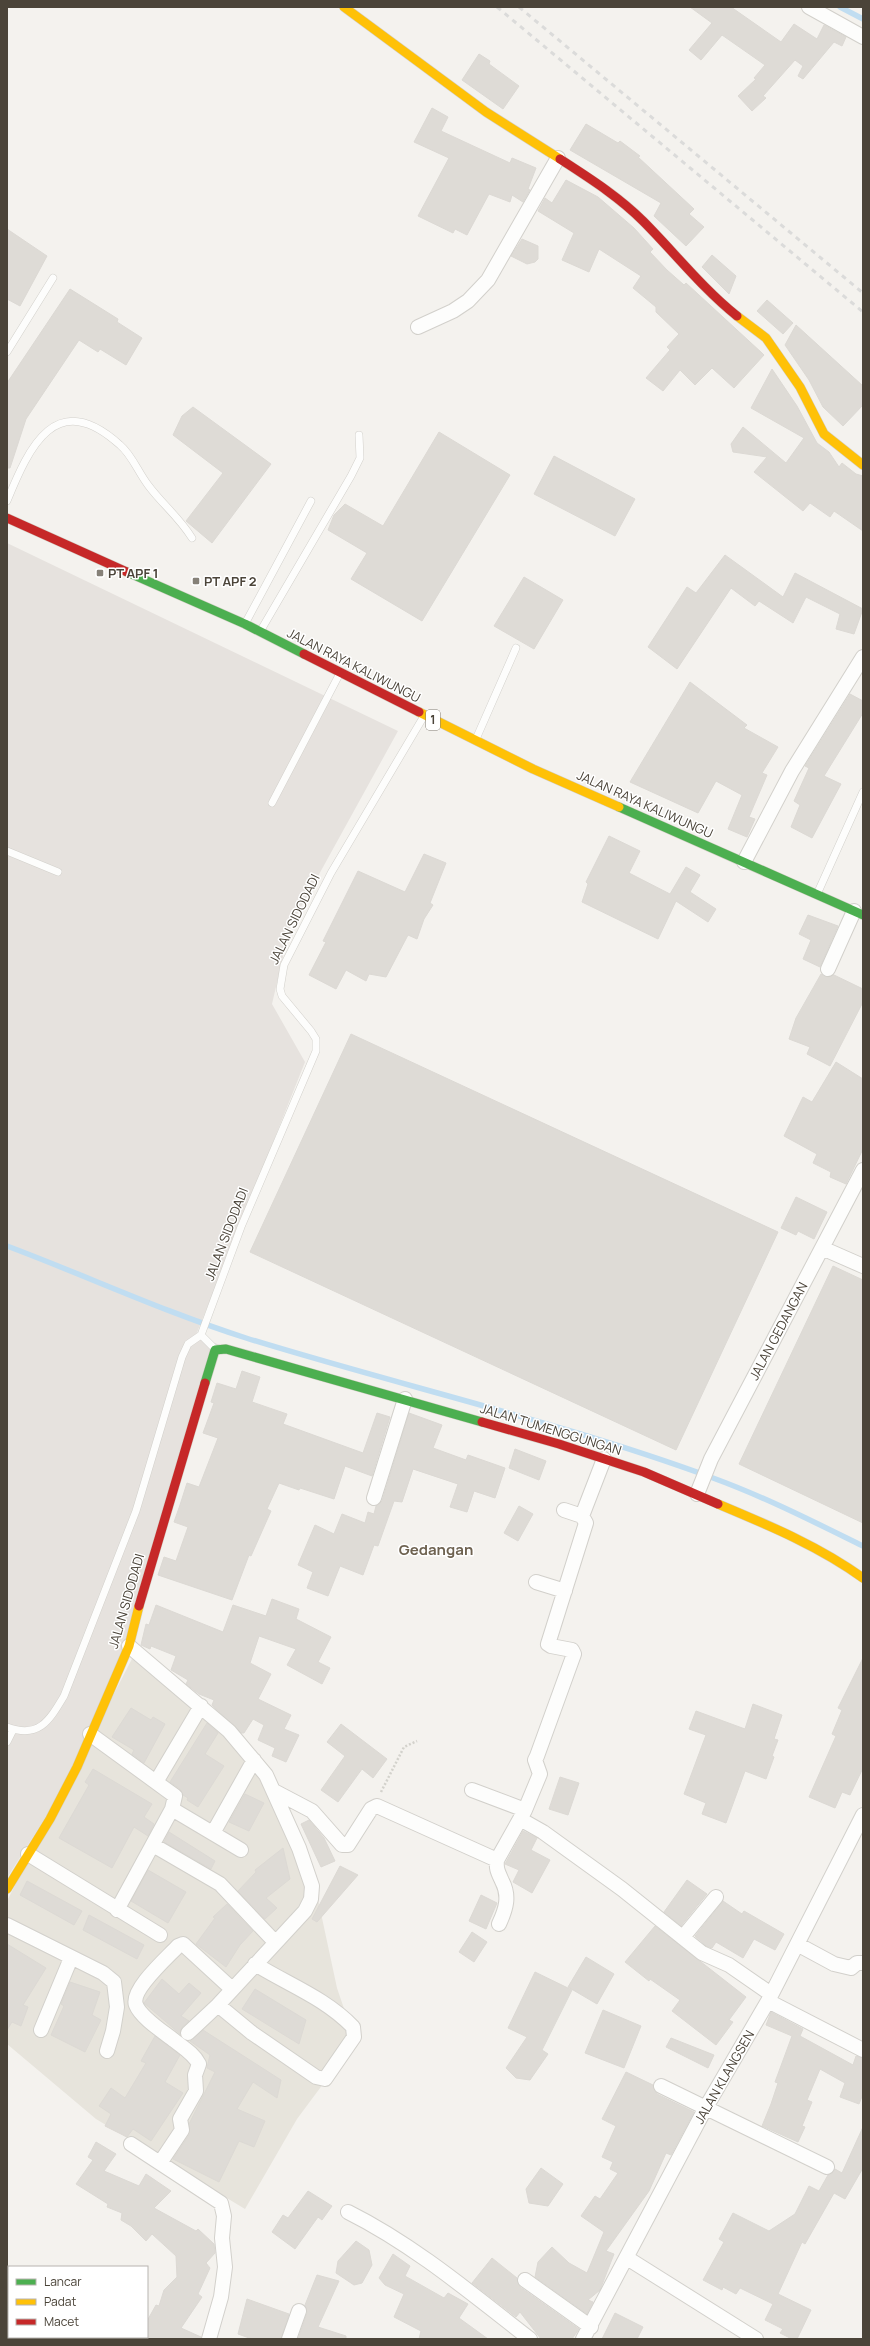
<svg xmlns="http://www.w3.org/2000/svg" width="870" height="2346" font-family="Manrope,sans-serif">
<style>
.residential{fill:#e7e4dc}
.industrial{fill:#e6e2de}
.lines{fill:none;stroke-linecap:round;stroke-linejoin:round}
.stream{stroke:#c0ddf1;stroke-width:5.5}
.building{fill:#dedbd6;stroke:#dcd9d4}
.lane-casing{stroke:#d2d0cb;stroke-width:8}
.street-casing{stroke:#d2d0cb;stroke-width:16}
.fast-casing{stroke:#d3cfc5;stroke-width:10}
.slow-casing{stroke:#d3cfc5;stroke-width:10}
.jam-casing{stroke:#d3cfc5;stroke-width:10}
.path{stroke:#d3d2cc;stroke-width:2.5;stroke-dasharray:2 2;stroke-linecap:butt}
.lane{stroke:#fdfdfc;stroke-width:7}
.street{stroke:#fdfdfc;stroke-width:14}
.fast{stroke:#4caf50;stroke-width:9}
.slow{stroke:#ffc107;stroke-width:9}
.jam{stroke:#c62828;stroke-width:9}
.rail{stroke:#dbdbda;stroke-width:3;stroke-dasharray:5 5;stroke-linecap:butt}
.poi-dot{fill:#868178;stroke:#fff;stroke-width:1.5}
.labels{text-anchor:middle;stroke-width:3;stroke-linejoin:round;paint-order:stroke}
.shield{fill:#fff;stroke:#817c74;stroke-width:1}
.shield-label{font-size:12px;font-weight:bold;fill:#4b4439}
.poi-label{font-size:13px;font-weight:bold;fill:#4b4439;stroke:#fff;text-anchor:start}
.street-label{font-size:13px;fill:#4b4439;stroke:#fff}
.quarter-label{font-size:15px;font-weight:bold;fill:#6e6250;stroke:#fff}
</style>
<rect width="100%" height="100%" fill="#f4f2ee"/>
<path class="residential" d="M 135,1653 L 272,1778 L 313,1876 L 337,1988 L 355,2041 L 297,2119 L 245,2209 L 96,2119 L 7,2044 L 7,1901 Z"/>
<path class="industrial" d="M 7,543 L 398,731 L 290,927 L 272,1004 L 305,1062 L 196,1335 L 222,1346 L 116,1673 L 60,1794 L 7,1878 Z"/>
<g class="lines">
<path class="stream" d="M 840,7 L 863,19
M 7,1246 C 87,1276 164,1312 246,1338 C 401,1386 561,1422 713,1478 C 765,1497 814,1522 863,1546"/>
</g>
<path class="building" d="M 690,7 L 731,7 L 781,42 L 794,24 L 817,39 L 824,25 L 846,37 L 842,46 L 834,42 L 803,79 L 798,76 L 803,66 L 795,60 L 763,96 L 766,98 L 752,111 L 738,96 L 756,79 L 754,78 L 765,65 L 722,35 L 701,60 L 689,50 L 712,23 Z
M 479,54 L 490,61 L 489,64 L 519,86 L 503,109 L 462,80 Z
M 432,108 L 448,117 L 441,131 L 510,163 L 512,158 L 536,168 L 528,189 L 530,190 L 523,202 L 512,195 L 510,202 L 489,194 L 467,235 L 455,229 L 453,233 L 418,216 L 449,158 L 414,142 Z
M 586,124 L 618,143 L 620,141 L 640,156 L 638,157 L 694,209 L 689,214 L 704,227 L 686,246 L 654,216 L 661,203 L 570,150 Z
M 566,180 L 598,197 L 634,228 L 653,249 L 650,252 L 667,270 L 684,285 L 686,283 L 762,353 L 764,355 L 734,388 L 712,368 L 695,385 L 680,370 L 663,391 L 646,378 L 670,350 L 667,347 L 679,334 L 656,312 L 656,307 L 633,288 L 641,276 L 599,249 L 589,272 L 562,260 L 574,233 L 538,211 L 545,198 L 552,203 Z
M 7,229 L 47,256 L 20,306 L 7,299 Z
M 522,239 L 538,246 L 538,259 L 535,262 L 527,264 L 511,256 Z
M 712,255 L 736,276 L 729,294 L 702,267 Z
M 70,289 L 118,319 L 117,322 L 142,338 L 126,365 L 100,349 L 98,352 L 79,340 L 26,419 L 10,468 L 7,468 L 7,383 Z
M 767,300 L 793,323 L 783,334 L 757,311 Z
M 796,325 L 863,386 L 863,405 L 843,426 L 823,407 L 809,380 L 785,345 Z
M 772,369 L 797,406 L 817,443 L 829,452 L 839,467 L 842,463 L 856,474 L 863,476 L 863,531 L 834,511 L 830,517 L 810,503 L 803,511 L 754,472 L 767,457 L 733,452 L 731,444 L 743,427 L 786,463 L 804,438 L 751,408 Z
M 193,407 L 271,464 L 212,543 L 186,521 L 223,473 L 173,435 L 182,416 Z
M 439,432 L 510,475 L 422,621 L 351,579 L 367,553 L 328,530 L 334,515 L 345,504 L 383,526 Z
M 554,456 L 635,499 L 615,536 L 534,494 Z
M 725,555 L 783,597 L 795,573 L 863,609 L 854,634 L 836,629 L 840,614 L 806,597 L 793,623 L 759,601 L 755,606 L 731,588 L 677,669 L 648,647 L 687,587 L 696,593 Z
M 524,577 L 563,600 L 534,649 L 494,626 Z
M 690,682 L 747,725 L 744,728 L 778,747 L 762,773 L 767,775 L 749,817 L 755,819 L 747,837 L 728,829 L 742,795 L 716,781 L 698,813 L 630,782 Z
M 850,694 L 863,701 L 863,713 L 824,776 L 841,784 L 812,838 L 791,827 L 800,805 L 794,801 L 809,768 L 805,766 Z
M 609,836 L 640,851 L 629,873 L 670,894 L 686,867 L 700,875 L 690,892 L 716,909 L 708,922 L 676,901 L 658,939 L 582,902 L 588,884 L 586,882 Z
M 424,854 L 446,863 L 430,903 L 433,905 L 424,919 L 417,939 L 408,935 L 386,977 L 369,974 L 366,981 L 346,970 L 336,989 L 309,975 L 326,942 L 323,941 L 358,871 L 405,892 Z
M 808,915 L 838,926 L 820,967 L 803,959 L 811,940 L 799,934 Z
M 821,974 L 828,977 L 834,975 L 863,989 L 863,1002 L 830,1066 L 807,1054 L 810,1047 L 789,1039 L 796,1018 Z
M 351,1034 L 778,1232 L 676,1450 L 250,1252 Z
M 836,1062 L 863,1079 L 863,1149 L 846,1184 L 830,1177 L 831,1172 L 813,1163 L 817,1154 L 784,1136 L 803,1097 L 812,1102 Z
M 796,1197 L 827,1212 L 814,1239 L 798,1231 L 796,1235 L 781,1228 Z
M 833,1266 L 863,1280 L 863,1523 L 739,1464 Z
M 242,1371 L 260,1377 L 252,1402 L 287,1414 L 283,1424 L 363,1453 L 377,1413 L 390,1417 L 372,1476 L 345,1466 L 334,1499 L 300,1488 L 299,1490 L 279,1483 L 267,1509 L 271,1511 L 251,1556 L 249,1555 L 232,1600 L 158,1575 L 164,1557 L 176,1561 L 188,1527 L 174,1522 L 180,1505 L 187,1483 L 199,1487 L 218,1438 L 203,1433 L 214,1403 L 211,1402 L 217,1383 L 236,1389 Z
M 409,1413 L 442,1425 L 433,1448 L 466,1460 L 468,1455 L 505,1468 L 495,1498 L 474,1491 L 467,1512 L 450,1507 L 458,1484 L 413,1469 L 402,1502 L 394,1501 L 378,1546 L 374,1545 L 363,1575 L 340,1566 L 328,1596 L 307,1588 L 313,1572 L 298,1565 L 315,1525 L 334,1534 L 342,1514 L 365,1523 L 368,1512 L 374,1514 L 376,1506 L 382,1501 Z
M 515,1449 L 546,1461 L 539,1480 L 509,1468 Z
M 519,1506 L 533,1514 L 518,1541 L 504,1533 Z
M 272,1599 L 299,1609 L 296,1619 L 331,1637 L 318,1662 L 330,1668 L 322,1684 L 287,1665 L 296,1649 L 259,1636 L 250,1663 L 271,1674 L 258,1699 L 291,1715 L 284,1729 L 299,1735 L 286,1762 L 272,1756 L 275,1748 L 258,1740 L 264,1725 L 253,1719 L 244,1733 L 241,1733 L 212,1705 L 214,1700 L 199,1694 L 186,1684 L 188,1680 L 171,1670 L 176,1656 L 151,1646 L 150,1649 L 141,1645 L 146,1624 L 149,1625 L 156,1605 L 223,1632 L 233,1605 L 266,1616 Z
M 863,1658 L 863,1768 L 850,1795 L 842,1792 L 835,1808 L 809,1797 L 836,1736 L 832,1734 L 842,1710 L 838,1708 Z
M 753,1704 L 782,1715 L 774,1739 L 778,1740 L 772,1756 L 774,1757 L 766,1779 L 745,1771 L 726,1823 L 702,1814 L 706,1803 L 684,1794 L 706,1735 L 689,1729 L 696,1711 L 745,1729 Z
M 131,1708 L 151,1720 L 153,1717 L 165,1724 L 144,1763 L 132,1754 L 134,1750 L 112,1737 Z
M 207,1723 L 218,1733 L 205,1754 L 224,1766 L 198,1807 L 187,1800 L 188,1798 L 183,1795 L 180,1789 L 170,1782 Z
M 341,1724 L 387,1759 L 373,1778 L 362,1769 L 338,1802 L 321,1790 L 345,1756 L 327,1742 Z
M 93,1769 L 152,1804 L 144,1817 L 154,1824 L 148,1836 L 134,1827 L 112,1868 L 59,1838 L 89,1785 L 85,1782 Z
M 560,1777 L 579,1783 L 568,1815 L 549,1809 Z
M 245,1794 L 264,1803 L 249,1831 L 229,1822 Z
M 309,1820 L 324,1838 L 335,1861 L 321,1867 L 301,1824 Z
M 523,1831 L 537,1838 L 531,1850 L 550,1860 L 532,1893 L 513,1882 L 519,1870 L 505,1864 Z
M 169,1832 L 215,1861 L 211,1869 L 164,1842 Z
M 283,1848 L 290,1879 L 266,1898 L 277,1908 L 265,1919 L 238,1891 L 256,1872 L 255,1870 Z
M 340,1866 L 358,1875 L 317,1922 L 312,1919 Z
M 148,1870 L 186,1892 L 168,1923 L 131,1901 Z
M 687,1880 L 707,1894 L 681,1926 L 664,1912 Z
M 27,1881 L 82,1911 L 74,1925 L 20,1895 Z
M 481,1895 L 497,1903 L 486,1929 L 469,1921 Z
M 723,1901 L 742,1914 L 744,1911 L 784,1934 L 775,1950 L 754,1939 L 743,1958 L 716,1942 L 712,1948 L 706,1946 L 695,1936 Z
M 227,1904 L 253,1931 L 240,1945 L 226,1967 L 196,1944 L 215,1918 L 213,1917 Z
M 89,1915 L 144,1945 L 137,1959 L 83,1930 Z
M 655,1926 L 746,1997 L 729,2020 L 733,2022 L 716,2045 L 672,2011 L 680,2000 L 650,1979 L 649,1981 L 625,1962 Z
M 472,1932 L 487,1942 L 474,1962 L 459,1952 Z
M 7,1944 L 46,1968 L 23,2005 L 28,2007 L 21,2026 L 12,2022 L 7,2030 Z
M 586,1957 L 614,1974 L 597,2004 L 568,1987 Z
M 535,1972 L 572,1990 L 542,2050 L 548,2054 L 530,2080 L 516,2078 L 506,2068 L 527,2037 L 508,2028 Z
M 162,1979 L 179,1994 L 189,1983 L 201,1993 L 181,2016 L 189,2021 L 182,2027 L 180,2034 L 144,2003 Z
M 70,1982 L 100,1992 L 92,2015 L 101,2020 L 85,2052 L 51,2035 L 64,2006 L 61,2004 Z
M 255,1989 L 306,2020 L 299,2044 L 242,2009 Z
M 603,2010 L 641,2026 L 624,2068 L 585,2053 Z
M 771,2012 L 803,2029 L 800,2036 L 853,2065 L 856,2056 L 863,2058 L 863,2094 L 859,2104 L 840,2097 L 845,2083 L 820,2069 L 807,2100 L 812,2102 L 802,2126 L 805,2127 L 798,2142 L 762,2126 L 771,2104 L 778,2083 L 775,2082 L 792,2036 L 766,2025 Z
M 203,2030 L 281,2080 L 277,2098 L 253,2082 L 237,2109 L 265,2121 L 254,2147 L 239,2141 L 219,2182 L 173,2159 L 189,2135 L 189,2124 L 215,2072 L 207,2068 L 210,2055 L 190,2041 Z
M 155,2036 L 180,2055 L 165,2082 L 183,2093 L 151,2141 L 133,2129 L 127,2137 L 105,2126 L 111,2114 L 99,2106 L 111,2088 L 125,2098 L 146,2063 L 141,2061 Z
M 671,2038 L 714,2055 L 708,2068 L 666,2047 Z
M 626,2072 L 653,2085 L 657,2094 L 694,2112 L 671,2155 L 666,2153 L 649,2191 L 606,2251 L 614,2254 L 600,2290 L 588,2300 L 593,2302 L 587,2314 L 535,2277 L 538,2262 L 552,2247 L 569,2263 L 587,2273 L 604,2232 L 581,2216 L 595,2196 L 600,2199 L 618,2173 L 610,2169 L 613,2162 L 602,2157 L 616,2126 L 602,2119 Z
M 863,2127 L 863,2168 L 845,2199 L 834,2193 L 805,2244 L 802,2242 L 778,2294 L 811,2310 L 797,2339 L 792,2339 L 780,2333 L 783,2329 L 765,2320 L 773,2304 L 740,2288 L 736,2294 L 723,2287 L 722,2290 L 703,2280 L 724,2242 L 719,2239 L 733,2213 L 769,2231 L 795,2214 L 809,2186 L 819,2191 L 828,2175 L 835,2169 L 842,2173 Z
M 96,2142 L 116,2154 L 104,2171 L 139,2186 L 146,2174 L 171,2191 L 154,2208 L 196,2231 L 198,2229 L 214,2244 L 215,2253 L 206,2263 L 210,2268 L 198,2294 L 202,2297 L 181,2328 L 201,2337 L 201,2339 L 147,2339 L 147,2321 L 156,2305 L 159,2306 L 164,2290 L 177,2277 L 176,2256 L 152,2234 L 146,2241 L 131,2226 L 121,2220 L 122,2213 L 107,2207 L 108,2204 L 76,2184 L 93,2160 L 88,2157 Z
M 541,2168 L 563,2184 L 548,2206 L 529,2203 L 526,2189 Z
M 308,2191 L 332,2206 L 322,2220 L 318,2217 L 295,2249 L 272,2232 L 283,2215 L 288,2218 Z
M 356,2241 L 369,2250 L 372,2265 L 362,2283 L 354,2285 L 336,2273 L 338,2261 Z
M 393,2254 L 410,2266 L 405,2276 L 444,2298 L 448,2293 L 468,2304 L 459,2318 L 488,2339 L 419,2339 L 421,2331 L 394,2317 L 404,2294 L 385,2285 L 379,2278 Z
M 492,2258 L 517,2278 L 520,2287 L 579,2329 L 572,2339 L 541,2339 L 520,2312 L 516,2317 L 472,2283 Z
M 317,2275 L 339,2281 L 318,2327 L 346,2336 L 346,2339 L 298,2339 L 307,2313 L 305,2305 Z
M 247,2299 L 289,2314 L 281,2339 L 252,2339 L 238,2334 Z
M 615,2313 L 643,2327 L 637,2339 L 602,2339 Z"/>
<g class="lines">
<g class="lane-casing">
<path id="lane" d="M 7,352 L 53,278
M 7,501 C 29,447 56,387 120,445 C 132,455 138,472 148,485 C 162,504 179,517 192,538
M 246,622 L 311,501
M 261,630 L 351,476 L 360,458 L 359,435
M 476,739 L 516,648
M 272,803 L 339,675
M 7,851 L 58,872
M 818,892 L 863,792
M 215,1349 L 201,1335 L 241,1227 L 316,1051 L 316,1039 L 311,1031 L 282,996 L 280,989 L 284,965 L 331,873 L 424,716
M 7,1727 C 39,1739 49,1721 64,1696 L 136,1511 L 182,1357 L 188,1344 L 201,1335
M 7,1742 L 13,1730"/>
</g>
<g class="street-casing">
<path id="street" d="M 809,7 L 863,37
M 418,327 L 453,311 L 468,301 L 488,280 L 558,158
M 744,862 L 792,771 L 863,657
M 828,969 L 854,911
M 822,1248 L 863,1266
M 697,1494 L 711,1459 L 863,1170
M 374,1498 L 405,1399
M 564,1510 L 582,1516
M 536,1582 L 565,1591
M 129,1646 L 229,1731 L 266,1775 L 299,1848 L 312,1886 L 311,1899 L 305,1911 L 218,2005 L 188,2033
M 90,1734 L 175,1796 L 172,1809 L 117,1910
M 156,1782 L 201,1706
M 472,1790 L 525,1810 L 520,1819 L 543,1832 L 622,1889 L 702,1953 L 729,1965 L 771,1994
M 274,1791 L 312,1811 L 342,1845 L 348,1845 L 371,1809 L 377,1806 L 497,1860 C 496,1869 498,1872 502,1881 C 510,1896 506,1909 499,1924
M 172,1809 L 241,1850
M 525,1810 L 540,1774 L 535,1760 L 537,1756 L 574,1654 L 572,1650 L 551,1646 L 548,1644 L 586,1523 L 582,1516 L 604,1459
M 213,1833 L 254,1760
M 153,1845 L 220,1884 L 275,1942
M 28,1854 L 160,1935
M 497,1860 L 520,1819
M 7,1925 L 103,1973 L 114,1982 L 117,2007 L 113,2031 L 107,2051
M 683,1937 L 716,1897
M 797,1944 L 834,1964 L 851,1968 L 857,1963 L 863,1963
M 768,2001 L 863,2050
M 218,2005 L 252,2033 L 316,2077 L 325,2079 L 354,2037 L 353,2027 C 325,1998 289,1985 255,1964
M 41,2030 L 71,1958
M 661,2086 L 827,2167
M 131,2144 L 221,2203 L 224,2216 L 222,2238 L 225,2267 L 221,2297 L 209,2339
M 160,2163 L 182,2130 L 180,2119 L 196,2091 L 195,2075 L 199,2064 C 194,2054 184,2048 175,2041 C 165,2033 141,2018 136,2005 C 130,1990 168,1957 178,1946 L 183,1944 L 232,1989
M 348,2212 C 414,2245 472,2294 530,2339
M 627,2258 L 756,2339
M 525,2280 L 591,2327
M 289,2339 L 299,2311
M 583,2339 L 705,2109 L 768,2001 L 863,1815"/>
</g>
<g class="fast-casing">
<path id="fast" d="M 127,572 L 245,624 L 304,654
M 619,807 L 863,915
M 205,1383 L 215,1350 L 226,1349 L 482,1422"/>
</g>
<g class="slow-casing">
<path id="slow" d="M 344,7 L 486,112 L 560,159
M 737,316 L 766,338 L 800,387 L 824,434 L 863,465
M 419,712 L 533,769 L 619,807
M 718,1504 C 768,1525 819,1546 863,1578
M 7,1889 L 50,1819 L 77,1767 L 129,1646 L 139,1606"/>
</g>
<g class="jam-casing">
<path id="jam" d="M 560,159 C 589,178 618,196 643,221 C 674,252 702,288 737,316
M 7,518 L 127,572
M 304,654 L 419,712
M 482,1422 L 559,1444 L 644,1472 L 718,1504
M 139,1606 L 205,1383"/>
</g>
<path class="path" d="M 381,1792 L 404,1747 L 417,1741"/>
<use href="#lane" class="lane"/>
<use href="#street" class="street"/>
<use href="#fast" class="fast"/>
<use href="#slow" class="slow"/>
<use href="#jam" class="jam"/>
<path class="rail" d="M 497,7 L 863,312
M 519,7 L 863,293"/>
</g>
<g class="poi-dot">
<rect x="96" y="569" width="8" height="8" rx="2"/>
<rect x="192" y="577" width="8" height="8" rx="2"/>
</g>
<g class="labels">
<rect class="shield" x="426" y="710" width="14" height="20" rx="3"/>
<g class="shield-label">
<text x="433" y="724">1</text>
</g>
<g class="poi-label">
<text x="108" y="578">PT APF 1</text>
<text x="204" y="586">PT APF 2</text>
</g>
<g class="street-label">
<text transform="translate(354 665) rotate(27)" y="5">JALAN RAYA KALIWUNGU</text>
<text transform="translate(645 804) rotate(24)" y="5">JALAN RAYA KALIWUNGU</text>
<text transform="translate(294 919) rotate(-64)" y="5">JALAN SIDODADI</text>
<text transform="translate(226 1234) rotate(-69)" y="5">JALAN SIDODADI</text>
<text transform="translate(778 1331) rotate(-62)" y="5">JALAN GEDANGAN</text>
<text transform="translate(551 1429) rotate(17)" y="5">JALAN TUMENGGUNGAN</text>
<text transform="translate(126 1601) rotate(-74)" y="5">JALAN SIDODADI</text>
<text transform="translate(724 2077) rotate(-60)" y="5">JALAN KLANGSEN</text>
</g>
<g class="quarter-label">
<text x="436" y="1555">Gedangan</text>
</g>
</g>
<rect width="870" height="2346" fill="none" stroke="#4b4439" stroke-width="16"/>
<rect x="8" y="2266" width="140" height="72" fill="#ffffff" stroke="#b7b4b0"/>
<rect x="16" y="2279" width="20" height="6" fill="#4caf50" stroke="#b7b4b0"/>
<text x="44" y="2286" font-size="12" fill="#4b4439">Lancar</text>
<rect x="16" y="2299" width="20" height="6" fill="#ffc107" stroke="#b7b4b0"/>
<text x="44" y="2306" font-size="12" fill="#4b4439">Padat</text>
<rect x="16" y="2319" width="20" height="6" fill="#c62828" stroke="#b7b4b0"/>
<text x="44" y="2326" font-size="12" fill="#4b4439">Macet</text>
</svg>
